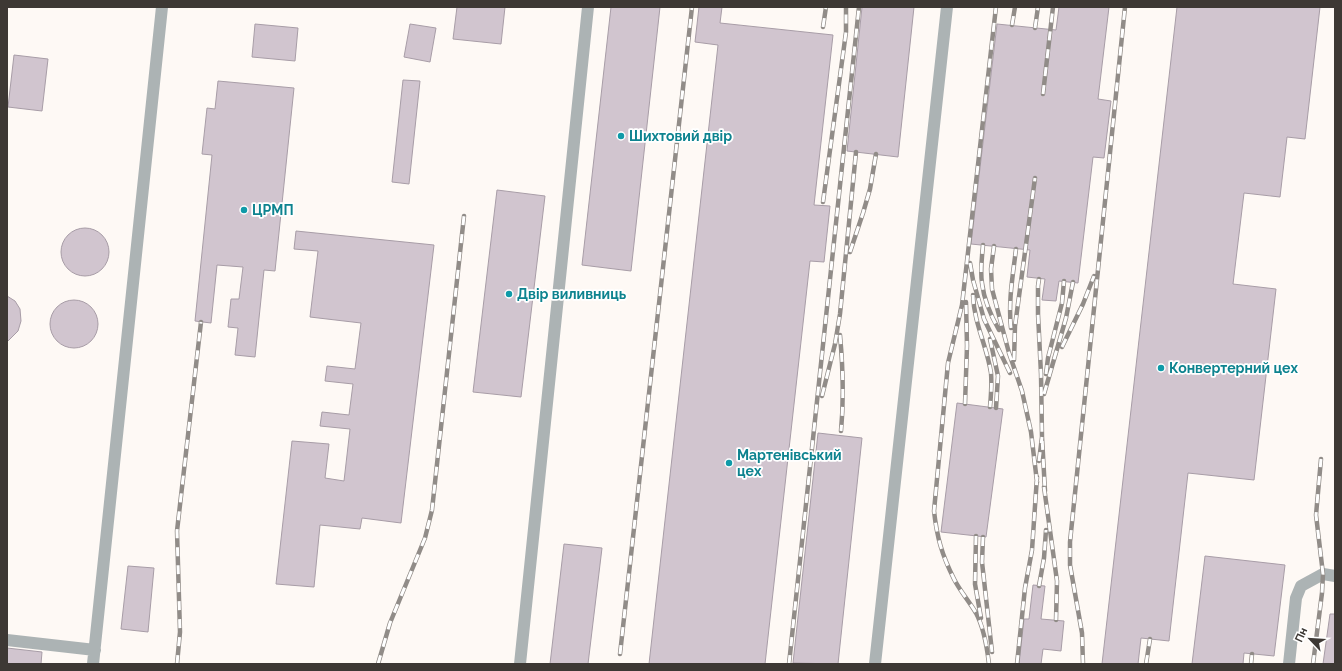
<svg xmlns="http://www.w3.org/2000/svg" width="1342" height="671" font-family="Raleway,sans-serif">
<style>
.building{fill:#d1c5cf;stroke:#a89da7}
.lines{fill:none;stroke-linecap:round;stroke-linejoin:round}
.minor{stroke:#acb3b4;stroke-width:12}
.rail-casing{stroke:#918c88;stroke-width:4.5}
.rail{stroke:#fff;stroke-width:3;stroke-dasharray:9;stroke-linecap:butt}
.culture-dot{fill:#0f9aa8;stroke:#fff;stroke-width:1.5}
.labels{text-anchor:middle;stroke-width:3.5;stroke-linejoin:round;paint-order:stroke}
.culture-label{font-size:14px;font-weight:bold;fill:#0d838f;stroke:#fff;text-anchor:start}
</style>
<rect width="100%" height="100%" fill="#fef9f5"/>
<path class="building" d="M 457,7 L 505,7 L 501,44 L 453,39 Z
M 611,7 L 660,7 L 631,271 L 582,265 Z
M 699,7 L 722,7 L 720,23 L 833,35 L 814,205 L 830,206 L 824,262 L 810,261 L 765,664 L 649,664 L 718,45 L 695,42 Z
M 862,7 L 914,7 L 898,157 L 847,151 Z
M 1059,7 L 1109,7 L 1098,99 L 1111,101 L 1104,158 L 1093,157 L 1078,283 L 1059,281 L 1056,301 L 1042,300 L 1045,279 L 1027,277 L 1030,250 L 971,244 L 997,24 L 1056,30 Z
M 1177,7 L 1320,7 L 1305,139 L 1287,137 L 1280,197 L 1244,193 L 1233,284 L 1276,289 L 1254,480 L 1188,473 L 1169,641 L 1141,638 L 1138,664 L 1102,664 Z
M 255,24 L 298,28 L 295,61 L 252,57 Z
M 410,24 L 436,28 L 430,62 L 404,57 Z
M 14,55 L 48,59 L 42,111 L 8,107 Z
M 403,80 L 420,81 L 409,184 L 392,182 Z
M 218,81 L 294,88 L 275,271 L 264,270 L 255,357 L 235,355 L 238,328 L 228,327 L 231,299 L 239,299 L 243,267 L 217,265 L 211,323 L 195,321 L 212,155 L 202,154 L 207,108 L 215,109 Z
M 497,190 L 545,196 L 521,397 L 473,392 Z
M61 252a24 24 0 1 1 48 0a24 24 0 1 1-48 0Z
M 296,231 L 434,245 L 401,523 L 362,518 L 360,529 L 320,525 L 314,587 L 276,584 L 292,441 L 329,444 L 325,478 L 344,481 L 350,429 L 320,426 L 322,412 L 349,415 L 353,384 L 325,381 L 327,366 L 355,369 L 361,323 L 310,317 L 318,251 L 294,249 Z
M 7,296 L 15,301 L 20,309 L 21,321 L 18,331 L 7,342 Z
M50 324a24 24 0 1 1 48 0a24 24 0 1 1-48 0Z
M 957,403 L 1003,409 L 986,537 L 941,532 Z
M 818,433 L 862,438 L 838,664 L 793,663 Z
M 564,544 L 602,548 L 588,664 L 550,664 Z
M 1205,556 L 1285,565 L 1274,656 L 1244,653 L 1243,664 L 1192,664 Z
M 128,566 L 154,568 L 148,632 L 121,629 Z
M 1033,585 L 1045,586 L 1041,619 L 1064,621 L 1061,651 L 1043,649 L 1041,664 L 1019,664 L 1024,619 L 1029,619 Z
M 1330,614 L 1335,614 L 1335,664 L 1323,664 Z
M 7,648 L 42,652 L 41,664 L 7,664 Z"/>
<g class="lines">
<path class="minor" d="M 7,640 L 95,650
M 93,664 L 162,7
M 520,664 L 588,7
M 875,664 L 947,7
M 1289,664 L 1296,598 L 1301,586 L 1323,574 L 1335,576"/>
<g class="rail-casing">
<path id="rail" d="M 1012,25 L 1015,7
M 823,27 L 826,7
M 1035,28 L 1038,7
M 1043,94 L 1053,7
M 823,202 L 846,32 L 846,7
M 983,245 C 982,257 980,271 982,283 C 984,300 991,316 999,330
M 994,246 L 991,269 L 992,289 L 1009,353 L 1022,391 L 1031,432 L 1037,482
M 850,252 L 863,213 L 870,189 L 876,154
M 970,263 L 973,280 L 984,319 L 1010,373
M 1039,279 L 1038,286 L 1038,314 L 1041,374 L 1042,437 L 1045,491
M 973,295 C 974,324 987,346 991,373 C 992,385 991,396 990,407
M 1011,328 C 1008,301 1013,275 1016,249
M 840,335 C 843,368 844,399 841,431
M 990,339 L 998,376 L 996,408
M 1062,347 L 1083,304 L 1094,276
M 1014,360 L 1015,326 L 1035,178
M 1046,374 L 1048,358 L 1062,303 L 1064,281
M 1044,394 L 1066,318 L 1073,282
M 822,396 L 835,344 L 840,314 L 856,152
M 965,404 L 967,346 L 966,302
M 1039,461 L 1042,437
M 1044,487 L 1057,581 L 1056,620
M 976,536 L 975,584 L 981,618
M 983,537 L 982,562 L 992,652
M 1039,586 L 1044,558 L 1046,530
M 620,654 L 692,7
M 177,664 L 180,632 L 177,531 L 201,322
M 378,664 L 390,623 L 425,538 L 432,510 L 464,216
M 789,664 L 859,7
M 989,664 C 987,647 984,628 976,613 C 969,601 960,591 954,579 C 942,555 937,538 934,511 L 948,363 L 962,305 L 996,7
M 1017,664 L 1025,588 L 1032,550 L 1037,477
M 1083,664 L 1082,633 L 1070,565 L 1070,542 L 1125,7
M 1146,664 L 1150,639
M 1251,664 L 1252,654
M 1313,664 L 1322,593 L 1323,574 L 1316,515 L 1321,459"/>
</g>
<use href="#rail" class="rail"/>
</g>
<g class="culture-dot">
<circle cx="621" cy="136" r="4"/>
<circle cx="244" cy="210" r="4"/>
<circle cx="509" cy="294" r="4"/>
<circle cx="1161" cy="368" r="4"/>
<circle cx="729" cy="463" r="4"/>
</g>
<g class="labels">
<g class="culture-label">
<text x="629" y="141">Шихтовий двір</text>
<text x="252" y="215">ЦРМП</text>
<text x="517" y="299">Двір виливниць</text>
<text x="1169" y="373">Конвертерний цех</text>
<text x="737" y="460">Мартенівський<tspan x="737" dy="16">цех</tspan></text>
</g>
</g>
<rect width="1342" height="671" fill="none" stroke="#3d3834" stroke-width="16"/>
<g transform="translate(1310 639) rotate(295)" stroke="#ffffff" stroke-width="3" paint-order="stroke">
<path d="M0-3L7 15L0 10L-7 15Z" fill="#3d3834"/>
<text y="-6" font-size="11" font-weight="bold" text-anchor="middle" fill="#3d3834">Пн</text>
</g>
</svg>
